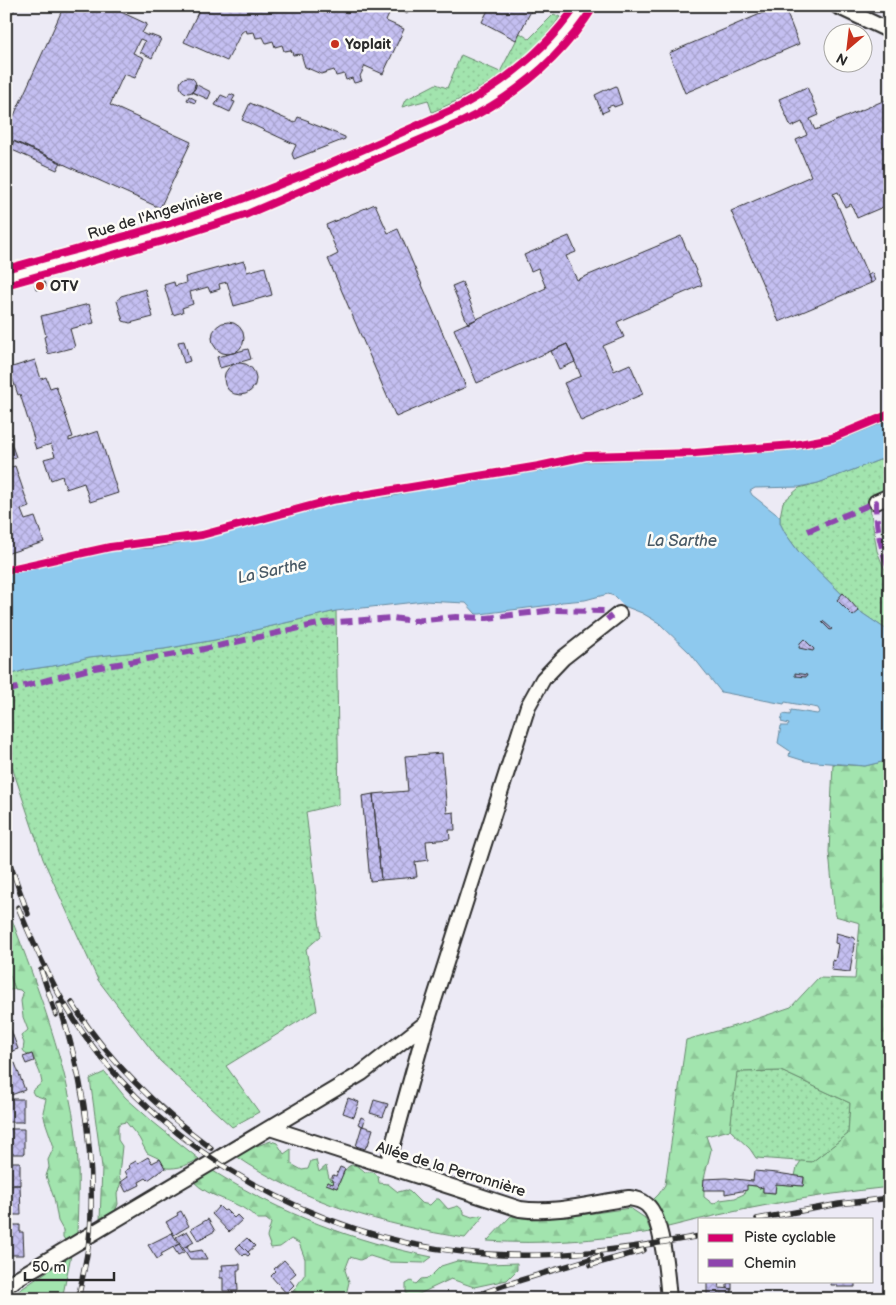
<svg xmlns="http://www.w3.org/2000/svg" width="896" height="1305" font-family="'Balsamiq Sans',sans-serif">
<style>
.grass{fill:url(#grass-dots);stroke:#66886c}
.forest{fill:url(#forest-firs);stroke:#66886c;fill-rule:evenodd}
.green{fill:#a2e4ae;stroke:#66886c}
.water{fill:#8ec9ee;stroke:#668aa0}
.building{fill:url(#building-cross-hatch);stroke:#2b2b2b}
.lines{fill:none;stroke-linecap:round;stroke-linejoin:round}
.minor-casing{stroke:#2b2b2b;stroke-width:18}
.minor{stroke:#fdfcf7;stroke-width:14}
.rail-casing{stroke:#2b2b2b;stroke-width:5.5}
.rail{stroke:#fdfcf7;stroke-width:4;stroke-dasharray:11;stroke-linecap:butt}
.quiet{stroke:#8e44ad;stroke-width:6;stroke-dasharray:12 6;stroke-linecap:butt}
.cycleway-casing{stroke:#fdfcf7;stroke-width:11}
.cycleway{stroke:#d6006c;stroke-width:8}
.poi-dot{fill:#c8321e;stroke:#fdfcf7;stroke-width:2}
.labels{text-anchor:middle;stroke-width:5;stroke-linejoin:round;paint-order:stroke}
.poi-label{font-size:15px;font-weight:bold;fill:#2b2b2b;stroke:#fdfcf7;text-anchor:start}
.street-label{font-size:15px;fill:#2b2b2b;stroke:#fdfcf7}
.water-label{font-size:16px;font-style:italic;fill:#495a66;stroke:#fdfcf7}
</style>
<defs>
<pattern id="grass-dots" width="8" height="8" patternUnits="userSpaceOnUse" patternTransform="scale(1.25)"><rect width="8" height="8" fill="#a2e4ae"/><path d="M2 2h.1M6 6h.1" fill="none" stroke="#8cc496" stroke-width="1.8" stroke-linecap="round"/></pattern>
<pattern id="forest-firs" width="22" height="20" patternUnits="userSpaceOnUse" patternTransform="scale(1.25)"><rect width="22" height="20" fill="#a2e4ae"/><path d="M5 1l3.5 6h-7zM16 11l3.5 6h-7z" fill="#8cc496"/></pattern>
<pattern id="building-cross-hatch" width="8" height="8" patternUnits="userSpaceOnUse" patternTransform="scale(1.25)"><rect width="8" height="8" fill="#c4bff1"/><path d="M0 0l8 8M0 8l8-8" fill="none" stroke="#a9a4cf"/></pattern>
</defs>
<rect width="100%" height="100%" fill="#eceaf5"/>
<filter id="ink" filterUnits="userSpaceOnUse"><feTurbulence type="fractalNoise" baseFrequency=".02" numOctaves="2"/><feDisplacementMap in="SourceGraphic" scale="10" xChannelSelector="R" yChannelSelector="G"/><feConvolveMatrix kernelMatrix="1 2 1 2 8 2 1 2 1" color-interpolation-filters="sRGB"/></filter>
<g filter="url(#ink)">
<path class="grass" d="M 554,14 L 560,17 C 528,62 482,91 432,112 L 428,100 L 402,107 L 405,100 L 436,84 L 447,88 L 461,55 L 500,72 L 520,33 L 529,39 Z
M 890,456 L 890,492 L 869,501 L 877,551 L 890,582 L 890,632 L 859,611 L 798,551 L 785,533 L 780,523 L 780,517 L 783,502 L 799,488 L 818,483 Z
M 336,611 L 339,804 L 306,812 L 321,936 L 306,949 L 317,1010 L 226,1066 L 259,1112 L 232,1127 L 160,1061 L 98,980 L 43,859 L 6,749 L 6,676 L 25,670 L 59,665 L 89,657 L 164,649 L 237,636 L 251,631 Z
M 781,1071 L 850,1103 L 848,1134 L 812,1162 L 756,1158 L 750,1149 L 730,1130 L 736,1072 Z"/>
<path class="forest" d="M 890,506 L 890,563 C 881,544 881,529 884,509 Z
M 890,760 L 890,1187 C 813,1195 738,1209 664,1228 L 648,1205 L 659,1194 L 665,1185 L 686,1040 L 741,1024 L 791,1007 L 818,978 L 855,979 L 860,923 L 835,916 L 829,852 L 833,764 L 865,766 ZM 781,1071 L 850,1103 L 848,1134 L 812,1162 L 801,1161 L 797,1167 L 795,1176 L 804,1177 L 803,1186 L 776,1184 L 775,1193 L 763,1192 L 763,1187 L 759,1188 L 756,1186 L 747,1185 L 744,1194 L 735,1198 L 720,1200 L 713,1204 L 704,1197 L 704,1179 L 711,1150 L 706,1136 L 730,1130 L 737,1072 Z
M 6,904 C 33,976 63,1050 75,1127 C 80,1162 78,1198 77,1234 L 65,1240 L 63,1237 L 63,1230 L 58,1221 L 54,1198 L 46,1176 L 49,1167 L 48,1160 L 54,1147 L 45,1121 L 43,1112 L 46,1099 L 34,1095 L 32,1091 L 42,1083 L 40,1073 L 32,1054 L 27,1055 L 23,1050 L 24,1043 L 21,1036 L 28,1030 L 23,1017 L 21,1001 L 23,993 L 20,990 L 15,989 L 6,965 Z
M 105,1072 L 125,1097 L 153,1122 L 199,1159 C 188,1165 179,1169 165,1168 L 160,1159 L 147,1153 L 139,1138 L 126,1122 L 121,1123 L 118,1125 L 118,1140 L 122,1146 L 119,1175 L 121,1182 L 117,1194 L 118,1204 L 114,1214 L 100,1221 L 102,1167 L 90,1079 Z
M 271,1141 L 277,1143 L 284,1154 L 291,1149 L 291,1164 L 302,1170 L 308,1169 L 311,1161 L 316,1160 L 319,1172 L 326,1166 L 329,1178 L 334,1181 L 333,1184 L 327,1182 L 326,1184 L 337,1188 C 343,1175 347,1154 365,1172 L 373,1172 L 378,1176 L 379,1183 L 388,1184 L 398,1192 L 406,1190 L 410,1192 L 421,1203 L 430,1205 L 436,1199 L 439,1199 L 448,1209 L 458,1206 L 464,1211 L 464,1214 L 472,1217 L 481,1215 L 483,1217 L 465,1238 C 383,1225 305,1203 236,1156 L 248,1149 Z
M 213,1171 C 282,1214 353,1241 432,1257 L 424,1263 L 389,1262 L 370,1256 L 360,1260 L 350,1257 L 345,1270 L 349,1282 L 345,1299 L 294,1299 L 292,1293 L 305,1274 L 305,1259 L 299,1243 L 291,1239 L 280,1247 L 271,1248 L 267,1237 L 271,1223 L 266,1219 L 257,1219 C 241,1200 210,1200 193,1181 Z
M 630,1208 L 645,1218 L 651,1232 C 596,1240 542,1245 487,1241 L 511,1216 L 530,1219 L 566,1217 Z
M 457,1261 L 488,1264 L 517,1263 L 517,1270 L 507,1280 L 474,1287 L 451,1279 L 415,1296 L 408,1297 L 406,1293 L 406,1284 L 411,1281 L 416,1284 L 421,1279 L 429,1278 L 441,1266 Z"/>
<path class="green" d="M 6,965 L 15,989 L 6,991 Z
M 71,1255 L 62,1299 L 7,1299 Z"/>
<path class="water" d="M 890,420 L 890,456 L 818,483 L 799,487 L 755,488 L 750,491 L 752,495 L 780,517 L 780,523 L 785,533 L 798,551 L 859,611 L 890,632 L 890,760 L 865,766 L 805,761 L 789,756 L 790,751 L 778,743 L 781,726 L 788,726 L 789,724 L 781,722 L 783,714 L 790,715 L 791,710 L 817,714 L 820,712 L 818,708 L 785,702 L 784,704 L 721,692 L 690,653 L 659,623 L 642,613 L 624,606 L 614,596 L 608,594 L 585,600 L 562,602 L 551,605 L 480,614 L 476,614 L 466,603 L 424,601 L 336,611 L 251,631 L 237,636 L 164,649 L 89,657 L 59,665 L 25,670 L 6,676 L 6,575 L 119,549 L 156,548 L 202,539 L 336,503 L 370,496 L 388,497 L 449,484 L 542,471 L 580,462 L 709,457 L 796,450 L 833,443 Z"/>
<path class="building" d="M 6,6 L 16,6 L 6,27 Z
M 64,6 L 108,6 L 147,24 L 142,33 L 148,36 L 148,34 L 161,39 L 152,58 L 140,52 L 145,41 L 140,39 L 133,53 L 144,58 L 135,78 L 124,74 L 110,105 L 191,142 L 160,208 L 6,138 L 6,133 Z
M 201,6 L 393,6 L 386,21 L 404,29 L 383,74 L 365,66 L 360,76 L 362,81 L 354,83 L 352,78 L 346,80 L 344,74 L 336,76 L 334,70 L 321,74 L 305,67 L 301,54 L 293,55 L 291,50 L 284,51 L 282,45 L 275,47 L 273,41 L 266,43 L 263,37 L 256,38 L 254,32 L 247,33 L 246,29 L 241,33 L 227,61 L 184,42 Z
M 407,6 L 411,7 L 407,14 L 404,12 Z
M 490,6 L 522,6 L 531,11 L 516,40 L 482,22 Z
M 644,6 L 656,6 L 654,10 Z
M 779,6 L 784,6 L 799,44 L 685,93 L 669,53 Z
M180 85a8 8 0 1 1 16 0a8 8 0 1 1-16 0Z
M 195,84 L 211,92 L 208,99 L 192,92 L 194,89 Z
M 616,86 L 622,104 L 614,107 L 613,105 L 607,107 L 609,110 L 602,113 L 595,95 L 609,88 L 609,89 Z
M 807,87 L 819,115 L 810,119 L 815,130 L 890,98 L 890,204 L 857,218 L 851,204 L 845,207 L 838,192 L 833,194 L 871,283 L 779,322 L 731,211 L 811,176 L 796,140 L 807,135 L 802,122 L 791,127 L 779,99 Z
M 230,94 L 235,96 L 232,101 L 235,102 L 230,112 L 215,105 L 221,95 L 228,98 Z
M 189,96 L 196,100 L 195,103 L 187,100 Z
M 250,103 L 295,123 L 298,117 L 309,121 L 308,122 L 345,137 L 345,139 L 294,159 L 292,154 L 296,145 L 242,120 Z
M 14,141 L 61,162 L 57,170 L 10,149 Z
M 375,204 L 388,233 L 398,229 L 466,387 L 396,417 L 328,259 L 338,254 L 326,225 Z
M 569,236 L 576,252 L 566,256 L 577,280 L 681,236 L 702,285 L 617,322 L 624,337 L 603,346 L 614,371 L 630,364 L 643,394 L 581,421 L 564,383 L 581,376 L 567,344 L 477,383 L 454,329 L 546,288 L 538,268 L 531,271 L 524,255 Z
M 244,261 L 247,272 L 265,267 L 272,295 L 234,306 L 227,282 L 219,284 L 220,289 L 210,292 L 208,287 L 190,292 L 193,304 L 182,308 L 183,312 L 173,315 L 164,285 L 174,282 L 175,286 L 186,283 L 185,277 Z
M 872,273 L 875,281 L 871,283 L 868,275 Z
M 44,282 L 46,287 L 36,290 L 35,284 Z
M 462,282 L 477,319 L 468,324 L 452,286 Z
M 145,289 L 153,317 L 130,323 L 123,321 L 117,301 L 121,296 Z
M 89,304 L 94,323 L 70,329 L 75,347 L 48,354 L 44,337 L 46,336 L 41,316 Z
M212 338a16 16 0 1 1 32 0a16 16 0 1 1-32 0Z
M 184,341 L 190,361 L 184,363 L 178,342 Z
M 567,344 L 575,362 L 559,369 L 551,351 Z
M 248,349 L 251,359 L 220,368 L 217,357 Z
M 35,360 L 41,379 L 46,377 L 50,388 L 56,386 L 73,437 L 69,438 L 69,441 L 98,431 L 118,493 L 90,502 L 84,483 L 66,489 L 62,476 L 51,480 L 44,459 L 55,456 L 51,444 L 36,449 L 33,440 L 34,439 L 20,394 L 18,395 L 9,368 Z
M224 379a16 16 0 1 1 32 0a16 16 0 1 1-32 0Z
M 6,429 L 16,457 L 6,461 Z
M 15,466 L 29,507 L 21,510 L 25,520 L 35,517 L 44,542 L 6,554 L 6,468 Z
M 843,593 L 859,611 L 853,616 L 837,600 Z
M 823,621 L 832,629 L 830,630 L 822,622 Z
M 804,639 L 814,649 L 813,651 L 799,648 L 800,643 Z
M 795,673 L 807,675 L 806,677 L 795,676 Z
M 442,753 L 447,813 L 454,812 L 455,830 L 449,830 L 450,839 L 426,841 L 428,860 L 415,862 L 417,877 L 381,880 L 373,794 L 408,791 L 405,756 Z
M 373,794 L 381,880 L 370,881 L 362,796 Z
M 836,933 L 855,938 L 850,972 L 831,970 L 832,960 L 835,961 L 838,944 L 835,943 Z
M 10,1028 L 18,1049 L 6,1053 L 6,1029 Z
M 32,1054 L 34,1061 L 26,1064 L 23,1057 Z
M 15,1063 L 25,1090 L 11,1095 L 6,1083 L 6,1066 Z
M 348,1098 L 359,1102 L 354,1117 L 343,1113 Z
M 6,1099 L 23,1099 L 23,1122 L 6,1122 Z
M 374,1100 L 388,1104 L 383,1117 L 370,1113 Z
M 361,1117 L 365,1119 L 363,1126 L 358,1124 Z
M 362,1126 L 373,1129 L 368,1145 L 367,1144 L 365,1149 L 356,1146 Z
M 7,1129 L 24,1129 L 24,1154 L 6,1154 Z
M 148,1157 L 152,1163 L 160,1159 L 165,1168 L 148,1180 L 146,1178 L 139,1182 L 140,1185 L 126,1192 L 121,1182 L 128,1177 L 125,1171 L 130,1168 L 129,1165 L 136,1161 L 138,1163 Z
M 6,1162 L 20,1162 L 20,1185 L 6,1185 Z
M 340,1167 L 345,1169 L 337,1188 L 326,1184 L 327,1182 L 333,1184 L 334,1181 L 331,1180 L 333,1175 L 336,1176 Z
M 754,1171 L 777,1173 L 804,1177 L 803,1186 L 776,1184 L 775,1193 L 763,1192 L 763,1187 L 759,1188 L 756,1186 L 747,1185 L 747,1190 L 725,1194 L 725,1190 L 703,1190 L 704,1179 L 726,1178 L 753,1181 Z
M 6,1185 L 20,1185 L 21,1215 L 6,1215 Z
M 219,1206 L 224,1211 L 226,1210 L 234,1218 L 237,1215 L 242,1220 L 229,1232 L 212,1214 Z
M 181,1211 L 189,1226 L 174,1235 L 166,1222 L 178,1215 L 177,1213 Z
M 208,1219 L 215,1231 L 198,1240 L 191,1229 Z
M 6,1225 L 20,1225 L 20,1232 L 23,1232 L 24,1255 L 7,1255 Z
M 187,1231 L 194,1242 L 183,1248 L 176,1237 Z
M 172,1233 L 179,1244 L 161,1254 L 162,1256 L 157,1259 L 148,1245 Z
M 247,1238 L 255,1246 L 248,1252 L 240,1244 Z
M 179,1244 L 184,1252 L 178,1255 L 173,1247 Z
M 240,1244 L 250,1254 L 248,1256 L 245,1254 L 243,1256 L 236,1248 Z
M 187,1246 L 190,1252 L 202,1250 L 207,1259 L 190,1259 L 183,1248 Z
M 284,1260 L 296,1273 L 289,1279 L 294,1285 L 286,1293 L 271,1276 L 276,1271 L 274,1269 Z
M 240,1264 L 240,1270 L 237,1270 L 238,1291 L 223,1291 L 223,1278 L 220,1278 L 220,1271 L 223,1271 L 222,1265 Z
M 718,1281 L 719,1288 L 732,1289 L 731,1295 L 707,1295 L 707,1282 Z
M 831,1281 L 855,1281 L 855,1287 L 837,1287 L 837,1285 L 831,1285 Z
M 727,1283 L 732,1283 L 732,1289 L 727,1288 Z
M 720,1294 L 731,1295 L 731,1299 L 720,1299 Z
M 711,1295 L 720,1295 L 720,1299 L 711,1299 Z"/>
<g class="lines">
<g class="minor-casing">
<path id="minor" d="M 837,6 L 890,31
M 6,275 L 192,222 L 272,194 L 461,115 L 502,92 L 542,60 L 566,34 L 585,6
M 876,502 L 890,496
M 270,1128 L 520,1209 C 556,1214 593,1203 629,1198 C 636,1199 642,1200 647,1205 C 663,1218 667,1278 669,1299
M 387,1166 L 427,1022
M 6,1287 L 16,1279 L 362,1073 L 427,1022 L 528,706 L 543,679 L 563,658 L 619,614"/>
</g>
<use href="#minor" class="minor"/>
<g class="rail-casing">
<path id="rail" d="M 6,853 L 28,914
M 18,907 C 36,950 56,994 83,1033 C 166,1153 318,1237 463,1252 C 542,1261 622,1250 700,1236
M 41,970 L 56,1015
M 72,1003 C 108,1061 157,1108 211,1148
M 59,1004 C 81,1071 93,1140 91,1211 C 91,1241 84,1270 78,1299
M 757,1219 L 839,1204 L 890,1198
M 591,1265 L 644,1250
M 466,1299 L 505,1285 L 600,1256"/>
</g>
<use href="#rail" class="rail"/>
<path class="quiet" d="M 808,531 L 876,502 C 876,529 881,547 890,572
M 6,691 L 89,669 L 199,650 L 323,623 L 393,618 L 413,621 L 456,617 L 487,618 L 554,610 L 604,611 L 611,620"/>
<g class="cycleway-casing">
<path id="cycleway" d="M 6,269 C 80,248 155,230 228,204 C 307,176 384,140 461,106 C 507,81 546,49 576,6
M 6,285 L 166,240 L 245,215 L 462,122 C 516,96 562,57 594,6
M 6,570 L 110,547 L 202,535 L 332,500 L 539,466 L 586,456 L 695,453 L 794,445 L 832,438 L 890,414"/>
</g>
<use href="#cycleway" class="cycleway"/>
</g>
</g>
<g class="poi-dot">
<circle cx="335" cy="44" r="5"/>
<circle cx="40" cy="286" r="5"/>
</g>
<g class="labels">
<g class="poi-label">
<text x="345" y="49">Yoplait</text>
<text x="50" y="291">OTV</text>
</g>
<g class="street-label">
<text transform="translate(155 214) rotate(-17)" y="5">Rue de l'Angevinière</text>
<text transform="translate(451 1169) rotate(17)" y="5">Allée de la Perronnière</text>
</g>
<g class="water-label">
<text x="682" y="546">La Sarthe</text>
<text transform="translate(272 570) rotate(-12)" y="6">La Sarthe</text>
</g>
</g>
<rect width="896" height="1305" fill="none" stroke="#fdfcf7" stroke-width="25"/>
<rect x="12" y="12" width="871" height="1280" fill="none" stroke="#2b2b2b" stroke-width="2" filter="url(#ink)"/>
<rect x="698" y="1218" width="175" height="65" fill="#fdfcf7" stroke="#a9a8a5"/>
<rect x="708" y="1234" width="25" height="8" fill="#d6006c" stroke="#a9a8a5"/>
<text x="744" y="1242" font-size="15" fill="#2b2b2b">Piste cyclable</text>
<rect x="708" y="1259" width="25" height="8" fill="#8e44ad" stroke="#a9a8a5"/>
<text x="744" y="1268" font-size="15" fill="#2b2b2b">Chemin</text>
<g transform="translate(848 48) rotate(208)"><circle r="24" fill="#fdfcf7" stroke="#a9a8a5"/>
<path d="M0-4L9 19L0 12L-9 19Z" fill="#c8321e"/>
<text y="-8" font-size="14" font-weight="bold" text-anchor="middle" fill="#2b2b2b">N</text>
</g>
<path d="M25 1272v8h89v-8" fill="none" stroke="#2b2b2b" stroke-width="2.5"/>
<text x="32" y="1272" font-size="15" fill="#2b2b2b" stroke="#fdfcf7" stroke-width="4" paint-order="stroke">50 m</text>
</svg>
